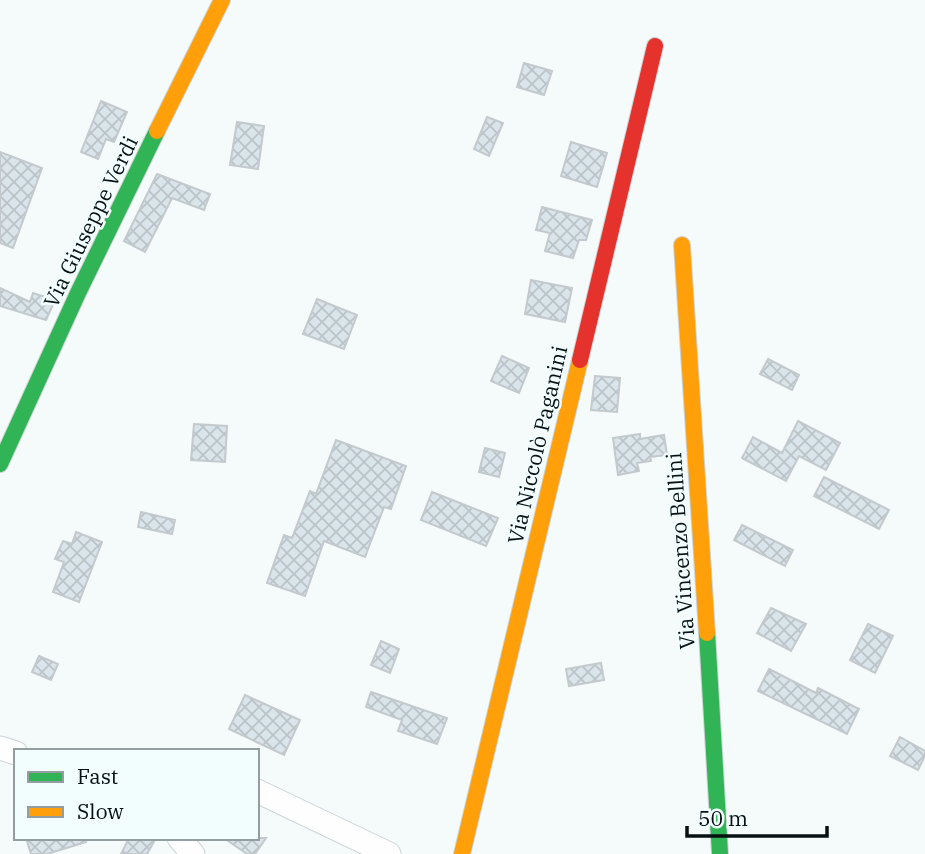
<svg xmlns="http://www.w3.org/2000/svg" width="925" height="854" font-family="'IBM Plex Serif',serif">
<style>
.building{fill:url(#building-cross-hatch);stroke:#c3c9cc;stroke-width:2}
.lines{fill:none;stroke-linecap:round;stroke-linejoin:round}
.street-casing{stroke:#ccd4d5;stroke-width:25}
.fast-casing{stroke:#ccd4d5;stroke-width:18}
.slow-casing{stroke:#ccd4d5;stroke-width:18}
.jam-casing{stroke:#ccd4d5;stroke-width:18}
.street{stroke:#fefefe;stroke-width:23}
.fast{stroke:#30b455;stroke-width:16}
.slow{stroke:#ff9f0a;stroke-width:16}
.jam{stroke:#e5322d;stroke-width:16}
.labels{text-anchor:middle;stroke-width:5;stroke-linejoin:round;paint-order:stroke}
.street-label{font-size:21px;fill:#071012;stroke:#f2fdfe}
</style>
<defs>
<pattern id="building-cross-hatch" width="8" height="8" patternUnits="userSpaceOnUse" patternTransform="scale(1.75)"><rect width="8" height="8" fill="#dae4eb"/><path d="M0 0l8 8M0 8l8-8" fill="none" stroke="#bac3c8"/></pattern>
</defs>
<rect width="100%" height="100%" fill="#f5fbfb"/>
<path class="building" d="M 524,63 L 552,71 L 544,95 L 517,87 Z
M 101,101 L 127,112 L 114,142 L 106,139 L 98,159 L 81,152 Z
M 487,117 L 503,123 L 489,156 L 474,149 Z
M 237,122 L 264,126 L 258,169 L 230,165 Z
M 571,142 L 607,153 L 597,187 L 561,176 Z
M 0,152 L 42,168 L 13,248 L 0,243 Z
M 157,174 L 210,194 L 204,210 L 172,198 L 145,252 L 124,241 Z
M 542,207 L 592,220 L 586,240 L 579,240 L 573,258 L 545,251 L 550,233 L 536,230 Z
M 531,280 L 572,288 L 565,322 L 525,314 Z
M 0,288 L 30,302 L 33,293 L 55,300 L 46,320 L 0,306 Z
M 317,299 L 357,315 L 344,349 L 303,334 Z
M 502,356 L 529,368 L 519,393 L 491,381 Z
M 768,359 L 799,375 L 792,390 L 760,374 Z
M 595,376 L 620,378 L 617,412 L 591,410 Z
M 798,421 L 840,443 L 826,470 L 799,456 L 786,481 L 742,458 L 753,437 L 782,453 Z
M 194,424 L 227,426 L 225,462 L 191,460 Z
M 640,434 L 640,439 L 664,435 L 667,455 L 650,457 L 651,461 L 637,463 L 639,471 L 618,475 L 613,438 Z
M 336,440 L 406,466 L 391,509 L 384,507 L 365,557 L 324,541 L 305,596 L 267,583 L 284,535 L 292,538 L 310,491 L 316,494 Z
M 485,448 L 505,453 L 499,477 L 479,472 Z
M 824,477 L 889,510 L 879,529 L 814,496 Z
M 432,492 L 498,518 L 486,546 L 421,520 Z
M 141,512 L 175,520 L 172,534 L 138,527 Z
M 742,525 L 793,550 L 785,566 L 734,540 Z
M 76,532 L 102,542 L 79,602 L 53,592 L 64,562 L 55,559 L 63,541 L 72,544 Z
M 771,608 L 806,624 L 791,651 L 757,633 Z
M 868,624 L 893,636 L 875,673 L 850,660 Z
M 381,641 L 399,649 L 390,673 L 371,665 Z
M 39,656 L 58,664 L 51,680 L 32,672 Z
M 601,663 L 604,680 L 569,686 L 566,669 Z
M 769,669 L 816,693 L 818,688 L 859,709 L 847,734 L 758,691 Z
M 371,692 L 447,718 L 437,744 L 398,731 L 402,720 L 366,707 Z
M 245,695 L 300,720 L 284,755 L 229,729 Z
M 900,737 L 925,751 L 925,756 L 918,770 L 890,756 Z
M 26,838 L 86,838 L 86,842 L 47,854 L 31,854 Z
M 129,838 L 156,838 L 147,854 L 121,854 Z
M 224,838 L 266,838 L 255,854 L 247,854 Z"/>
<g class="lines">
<g class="street-casing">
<path id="street" d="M 0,748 L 16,753
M 257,791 L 389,854
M 179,838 L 193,854"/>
</g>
<g class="fast-casing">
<path id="fast" d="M 0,464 L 78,293 L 157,131
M 707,633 L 720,854"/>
</g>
<g class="slow-casing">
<path id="slow" d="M 157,131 L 222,0
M 682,245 L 707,633
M 462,854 L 580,360"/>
</g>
<g class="jam-casing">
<path id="jam" d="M 580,360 L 655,46"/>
</g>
<use href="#street" class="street"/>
<use href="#fast" class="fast"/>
<use href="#slow" class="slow"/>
<use href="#jam" class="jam"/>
</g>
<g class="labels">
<g class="street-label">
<text transform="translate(91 222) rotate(-64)" y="7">Via Giuseppe Verdi</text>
<text transform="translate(538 445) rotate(-77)" y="7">Via Niccolò Paganini</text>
<text transform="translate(681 551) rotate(-94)" y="7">Via Vincenzo Bellini</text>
</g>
</g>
<rect x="14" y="749" width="245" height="91" fill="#f2fdfe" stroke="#949ea0" stroke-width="2"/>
<rect x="28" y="772" width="35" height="10" fill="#30b455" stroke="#949ea0" stroke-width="2"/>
<text x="77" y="784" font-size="21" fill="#071012">Fast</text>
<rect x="28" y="807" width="35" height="10" fill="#ff9f0a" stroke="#949ea0" stroke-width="2"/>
<text x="77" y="819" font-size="21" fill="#071012">Slow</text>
<path d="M687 826v10h140v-10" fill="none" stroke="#071012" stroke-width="3.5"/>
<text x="698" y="826" font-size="21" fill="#071012" stroke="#f2fdfe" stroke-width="5" paint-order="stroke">50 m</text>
</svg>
